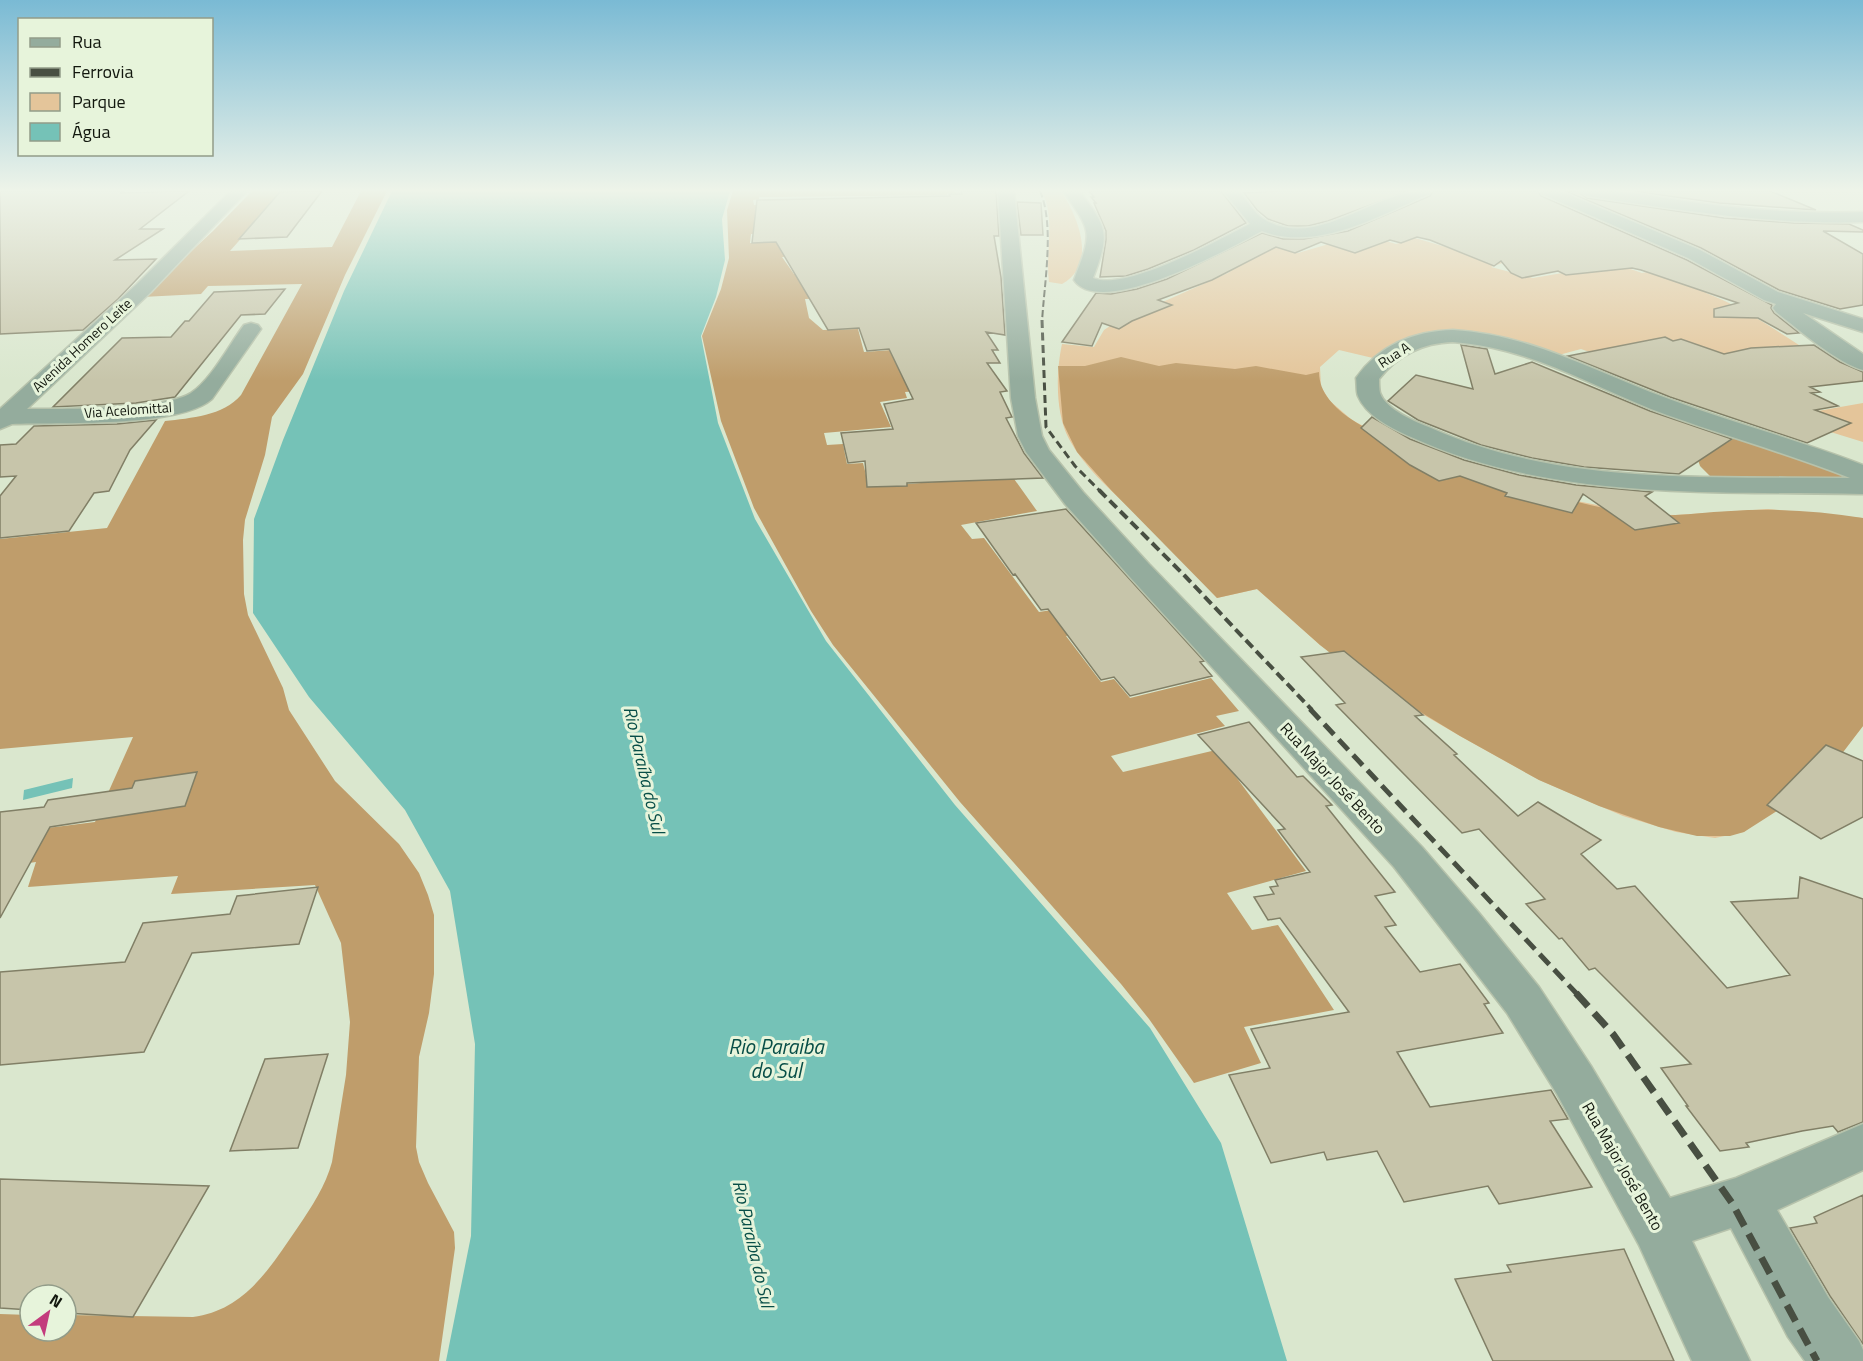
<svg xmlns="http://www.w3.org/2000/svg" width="1863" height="1361" font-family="'Titillium Web',sans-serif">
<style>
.green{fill:#e4c59a}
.forest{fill:#bf9d6b}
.water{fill:#75c2b7}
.building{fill:#c7c5aa;stroke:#817f66;stroke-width:1.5}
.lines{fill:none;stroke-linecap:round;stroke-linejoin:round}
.minor-casing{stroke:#b6c2ab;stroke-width:3}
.minor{fill:#94ac9d;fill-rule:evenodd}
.rail-far4{stroke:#484f42;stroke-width:2;stroke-dasharray:7 3;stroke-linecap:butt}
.rail-far3{stroke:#484f42;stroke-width:3;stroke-dasharray:8 4.5;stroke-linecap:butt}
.rail-far2{stroke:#484f42;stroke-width:4;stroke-dasharray:10 5;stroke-linecap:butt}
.rail-far1{stroke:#484f42;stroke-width:5;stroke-dasharray:14 7;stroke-linecap:butt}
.rail{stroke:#484f42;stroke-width:7;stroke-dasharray:18 9;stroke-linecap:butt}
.labels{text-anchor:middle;stroke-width:6;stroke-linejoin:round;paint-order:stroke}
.far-street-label{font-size:14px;fill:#12170e;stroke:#e7f4db}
.street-label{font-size:16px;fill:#12170e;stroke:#e7f4db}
.water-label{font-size:18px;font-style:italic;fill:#074e47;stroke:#e7f4db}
.near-water-label{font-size:21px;font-style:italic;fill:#074e47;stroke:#e7f4db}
</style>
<rect width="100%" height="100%" fill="#dae7ce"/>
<path class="green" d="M 1042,191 L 1061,191 C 1078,217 1098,264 1062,284 L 1049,282 C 1045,251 1056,220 1042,191 Z
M 1363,234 L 1396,244 L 1415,238 L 1456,250 L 1525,255 L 1491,267 L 1533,278 L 1616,264 L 1642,273 L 1679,266 L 1736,285 L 1706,293 C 1748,309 1783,336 1822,359 L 1751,376 L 1812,412 L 1863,403 L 1863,442 L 1730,401 L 1581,349 L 1555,356 L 1526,345 L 1408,340 L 1373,358 L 1339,350 L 1320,367 L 1321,387 L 1330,401 L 1352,420 L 1384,437 L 1552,496 L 1642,514 L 1676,515 L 1768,509 L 1863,518 L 1863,726 L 1844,750 L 1744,832 L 1715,838 L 1676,832 L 1623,816 L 1539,780 L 1460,736 L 1405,704 L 1320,645 L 1257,589 L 1217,598 C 1193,572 1168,546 1143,521 C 1118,496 1086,471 1069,439 C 1055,413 1056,372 1062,344 L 1094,347 L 1104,330 L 1113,324 L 1228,273 L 1239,265 L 1259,241 L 1298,253 Z"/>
<path class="forest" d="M 252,191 L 283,191 L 230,251 L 332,247 L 361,191 L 387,191 L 345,275 L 303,374 L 272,417 L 265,455 L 245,520 L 243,540 L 244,594 L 248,615 L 283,688 L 289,710 L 335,781 L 399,844 L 419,873 L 428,895 L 434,915 L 434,974 L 429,1013 L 419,1057 L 416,1147 L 419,1162 L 428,1183 L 454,1232 L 455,1248 L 439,1361 L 0,1361 L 0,1314 L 30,1315 L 30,1331 L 66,1331 L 66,1315 L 193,1317 C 245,1310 270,1268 298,1227 C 311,1208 326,1185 332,1162 L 346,1075 L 350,1022 L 341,943 L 315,885 L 171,894 L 178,876 L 28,887 L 36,862 L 0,867 L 0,834 L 95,822 L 133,737 L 0,749 L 0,539 L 107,528 L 165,421 C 191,418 223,416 241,395 L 302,284 L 208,286 L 201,294 L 142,297 L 213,231 Z
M 733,191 L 955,191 L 956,193 L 947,193 L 947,195 L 759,197 L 759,199 L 753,200 L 754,205 L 803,205 L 876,231 L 751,234 L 750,243 L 803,243 L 804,256 L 782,257 L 794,274 L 960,270 L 955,292 L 805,299 L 809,318 L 823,330 L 858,329 L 864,352 L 934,347 L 928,390 L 905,392 L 907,398 L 880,402 L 891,427 L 824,433 L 827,445 L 843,444 L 847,464 L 863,463 L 869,487 L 1012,476 L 1037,511 L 961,525 L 972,539 L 984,538 L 1039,612 L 1071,607 L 1089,631 L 1066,636 L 1101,682 L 1114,679 L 1130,698 L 1211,678 L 1239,711 L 1216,716 L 1225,726 L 1111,756 L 1123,772 L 1216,750 L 1306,871 L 1227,893 L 1252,930 L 1278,925 L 1334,1010 L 1244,1027 L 1261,1063 L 1194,1083 L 1149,1019 L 1121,984 L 960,802 L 833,645 L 811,611 L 754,508 L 721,421 L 702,336 L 721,289 L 729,258 L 727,210 Z
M 1121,357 L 1159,366 L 1176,363 L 1235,369 L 1256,366 L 1306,375 L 1319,372 C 1319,393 1335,408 1351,419 C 1381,440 1418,449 1452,461 C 1514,483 1575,506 1640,514 C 1670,518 1701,512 1731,511 C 1775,508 1819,511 1863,518 L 1863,726 L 1825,776 L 1788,804 L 1744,832 L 1730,836 L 1697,836 L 1659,827 L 1599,806 L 1539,780 L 1460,736 L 1353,671 L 1320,645 L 1257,589 L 1217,598 L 1111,490 L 1077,452 L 1063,423 L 1058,366 L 1085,366 Z
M 1740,435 L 1854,472 L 1850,479 L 1710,476 L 1700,466 L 1698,460 Z"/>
<path class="water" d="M 392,191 L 730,191 L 722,219 L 725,260 L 716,297 L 701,336 L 718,423 L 755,519 L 826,641 L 955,805 L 1150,1028 L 1221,1143 L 1287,1361 L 446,1361 L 471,1236 L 475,1044 L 450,891 L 405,810 L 309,697 L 253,613 L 254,519 L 283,440 L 344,291 Z
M 73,778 L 72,788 L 23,800 L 24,790 Z"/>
<path class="building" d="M 0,191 L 125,191 L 120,193 L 189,191 L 140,229 L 163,229 L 115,260 L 156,259 L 118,299 L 83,330 L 0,334 Z
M 322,191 L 287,237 L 239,239 L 280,192 Z
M 961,191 L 996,191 L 999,236 L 994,236 L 1001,277 L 1005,335 L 986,332 L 998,350 L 992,350 L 1000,363 L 987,363 L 1007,391 L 1000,392 L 1012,417 L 1006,418 L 1024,453 L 1043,478 L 907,483 L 907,486 L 867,487 L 865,461 L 848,463 L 841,433 L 893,429 L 884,404 L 913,399 L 889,349 L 867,351 L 859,328 L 828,330 L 776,242 L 752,243 L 757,200 L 950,196 L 949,194 L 962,194 Z
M 1089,191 L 1221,191 L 1246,223 L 1194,250 L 1148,269 L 1126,276 L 1100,277 L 1106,240 L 1106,231 L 1094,203 L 1096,203 L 1091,197 L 1094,197 Z
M 1283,191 L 1408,191 L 1328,221 L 1308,226 L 1288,226 L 1268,219 L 1257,210 L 1244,193 Z
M 1433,191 L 1538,191 L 1541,196 L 1687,260 L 1772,305 L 1771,308 L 1774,313 L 1799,333 L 1787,334 L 1758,318 L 1714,317 L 1714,309 L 1738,303 L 1641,270 L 1632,268 L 1566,275 L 1558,271 L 1522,278 L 1511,273 L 1501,261 L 1494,266 L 1430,240 L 1417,237 L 1401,243 L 1390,240 L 1355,253 L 1321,242 L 1295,253 L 1276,247 L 1212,280 L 1158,300 L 1172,305 L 1132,321 L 1119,329 L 1102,323 L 1092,346 L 1062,342 L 1096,293 L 1111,294 L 1137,289 L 1167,279 L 1262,233 L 1283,239 L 1304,239 L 1348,231 L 1430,196 Z
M 1565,191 L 1577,191 L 1587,198 L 1724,218 L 1794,223 L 1849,224 L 1863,230 L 1863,232 L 1823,231 L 1863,254 L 1863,305 L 1840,309 L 1779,290 L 1701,248 Z
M 1632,191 L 1770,191 L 1816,210 L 1719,203 Z
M 1017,202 L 1041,203 L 1043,235 L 1021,235 Z
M 285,289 L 265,314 L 241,315 L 175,397 L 136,403 L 53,407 L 122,338 L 171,337 L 185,321 L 189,321 L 214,292 Z
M 1665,337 L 1673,341 L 1681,339 L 1724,354 L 1751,348 L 1814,345 L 1840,362 L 1863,372 L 1863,381 L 1810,387 L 1820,392 L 1811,393 L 1838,406 L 1815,410 L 1851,423 L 1807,443 L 1670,397 L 1568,356 Z
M 1461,345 L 1487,349 L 1495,374 L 1532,362 L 1650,411 L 1732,439 L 1679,474 L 1584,467 L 1532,458 L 1481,445 L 1418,420 L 1388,401 L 1416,375 L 1473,389 Z
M 1372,417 L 1410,439 L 1464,460 L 1519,475 L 1576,485 L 1652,492 L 1645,496 L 1679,523 L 1635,530 L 1583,494 L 1572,513 L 1505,496 L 1507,493 L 1460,476 L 1439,481 L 1410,465 L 1361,428 Z
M 156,420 L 130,450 L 109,491 L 94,493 L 69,531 L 0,538 L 0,496 L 16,476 L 0,477 L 0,445 L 16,444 L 34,426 L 117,424 Z
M 1066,509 L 1204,661 L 1200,662 L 1212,676 L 1130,696 L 1114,677 L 1101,680 L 1048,609 L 1041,610 L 1015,574 L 1013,575 L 976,523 Z
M 1344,651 L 1423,715 L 1415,716 L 1457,754 L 1454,755 L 1518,816 L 1538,802 L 1601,840 L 1581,854 L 1617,889 L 1635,886 L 1727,988 L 1790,975 L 1731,902 L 1798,898 L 1800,877 L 1863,899 L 1863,1122 L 1838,1132 L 1833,1126 L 1802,1131 L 1746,1143 L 1749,1147 L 1720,1151 L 1686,1106 L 1688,1106 L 1661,1068 L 1691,1064 L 1595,968 L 1589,970 L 1562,938 L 1559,939 L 1526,904 L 1545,899 L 1479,829 L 1462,833 L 1336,705 L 1345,703 L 1301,657 Z
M 1249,722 L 1297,777 L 1303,776 L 1332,805 L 1326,806 L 1395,892 L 1375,896 L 1396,925 L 1385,927 L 1420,972 L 1460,964 L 1489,1003 L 1484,1004 L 1503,1033 L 1397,1052 L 1430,1107 L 1551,1090 L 1568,1119 L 1550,1121 L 1592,1187 L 1499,1204 L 1488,1186 L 1404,1202 L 1377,1151 L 1327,1160 L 1324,1152 L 1271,1163 L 1229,1075 L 1270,1068 L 1251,1029 L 1349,1012 L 1280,918 L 1268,920 L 1254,897 L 1274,894 L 1270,887 L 1278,886 L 1275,880 L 1310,872 L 1278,830 L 1285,829 L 1198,735 Z
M 1826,745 L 1863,761 L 1863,817 L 1821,839 L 1767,805 Z
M 197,772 L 185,806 L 50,827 L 0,918 L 0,812 L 44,807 L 48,800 L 132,788 L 135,781 Z
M 318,887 L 299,944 L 192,953 L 144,1052 L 0,1065 L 0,972 L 125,962 L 143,923 L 230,914 L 237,896 Z
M 328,1054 L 298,1148 L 230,1151 L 265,1059 Z
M 0,1179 L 209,1186 L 133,1317 L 66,1313 L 66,1295 L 30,1295 L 30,1310 L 0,1308 Z
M 1863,1195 L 1863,1344 L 1830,1296 L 1790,1228 L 1817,1223 L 1814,1217 Z
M 1624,1249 L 1674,1361 L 1493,1361 L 1455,1279 L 1511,1272 L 1507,1265 Z"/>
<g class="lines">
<g class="minor-casing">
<path id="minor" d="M 231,191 L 247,191 L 151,292 L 27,409 C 61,409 165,410 191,393 C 211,380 229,345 244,325 L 251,323 L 258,325 L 261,329 L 212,399 C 180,428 56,422 12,424 L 0,429 L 0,409 L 137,284 Z
M 998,191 L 1014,191 L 1035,398 L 1042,436 L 1049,450 L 1083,492 L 1149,564 L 1422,847 L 1479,913 L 1539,987 L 1591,1066 L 1670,1198 L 1736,1178 L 1863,1124 L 1863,1170 L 1777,1210 L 1828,1297 L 1859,1341 L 1863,1350 L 1863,1361 L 1805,1361 L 1788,1337 L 1731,1228 L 1692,1241 L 1750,1361 L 1692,1361 L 1639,1245 L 1557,1094 L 1507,1013 L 1394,867 L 1129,576 L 1065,504 L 1026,452 L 1018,436 L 1011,398 Z
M 1063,191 L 1079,191 C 1108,228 1110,233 1093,278 C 1125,292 1218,240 1250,224 L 1223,191 L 1239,191 C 1247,201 1255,215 1267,221 C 1320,250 1380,186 1431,191 L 1429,194 C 1379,216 1317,252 1262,231 C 1230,248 1101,320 1074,280 C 1092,232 1093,233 1063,191 Z
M 1540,191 L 1560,191 L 1700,250 L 1778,292 L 1863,319 L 1863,332 L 1803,313 L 1863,354 L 1863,370 C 1837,363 1798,329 1776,312 L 1773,308 L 1776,304 L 1764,300 L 1688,258 L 1542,194 Z
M 1579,191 C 1618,187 1659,198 1698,203 C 1753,210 1807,214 1863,212 L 1863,222 C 1770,225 1679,210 1587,196 Z
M 1453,330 C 1533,335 1595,372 1669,399 C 1733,423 1799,440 1863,465 L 1863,494 C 1713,491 1551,501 1411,437 C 1393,429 1366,416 1358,396 C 1356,391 1357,384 1356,378 C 1379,345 1414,331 1453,330 ZM 1453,342 C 1529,348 1583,382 1651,409 C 1717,434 1785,452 1850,478 C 1712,476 1560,486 1431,428 C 1416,422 1386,410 1380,393 C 1379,389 1379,383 1379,379 C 1398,355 1422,343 1453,342 Z"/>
</g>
<use href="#minor" class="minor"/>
<path class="rail-far4" d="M 1040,191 C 1055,225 1044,285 1042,322"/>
<path class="rail-far3" d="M 1042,320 L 1046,427 L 1075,466 L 1100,491"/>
<path class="rail-far2" d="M 1099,490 L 1185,576 L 1312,710"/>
<path class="rail-far1" d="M 1310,709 L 1577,994"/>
<path class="rail" d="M 1576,993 L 1613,1034 L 1732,1203 L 1817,1361"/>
</g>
<linearGradient id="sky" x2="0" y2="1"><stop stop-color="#7abad4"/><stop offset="0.5" stop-color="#eef4e9"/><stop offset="1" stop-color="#eef4e9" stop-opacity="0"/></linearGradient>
<rect width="1863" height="381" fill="url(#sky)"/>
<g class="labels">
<g class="far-street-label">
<text transform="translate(82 345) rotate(-43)" y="5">Avenida Homero Leite</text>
<text transform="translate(1394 355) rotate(-33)" y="5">Rua A</text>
<text transform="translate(128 410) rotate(-4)" y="5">Via Acelomittal</text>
</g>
<g class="street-label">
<text transform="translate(1333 778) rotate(47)" y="6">Rua Major José Bento</text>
<text transform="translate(1623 1166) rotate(60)" y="6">Rua Major José Bento</text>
</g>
<g class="water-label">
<text transform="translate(644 770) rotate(77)" y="6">Rio Paraíba do Sul</text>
<text transform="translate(753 1244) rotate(77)" y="6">Rio Paraíba do Sul</text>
</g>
<g class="near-water-label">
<text x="776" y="1054">Rio Paraiba<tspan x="776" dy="24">do Sul</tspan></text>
</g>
</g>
<rect x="18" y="18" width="195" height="138" fill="#e7f4db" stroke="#929c89" stroke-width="1.5"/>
<rect x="30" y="38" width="30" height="9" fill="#94ac9d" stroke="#929c89" stroke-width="1.5"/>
<text x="72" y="48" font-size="18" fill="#12170e">Rua</text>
<rect x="30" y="68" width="30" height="9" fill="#484f42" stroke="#929c89" stroke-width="1.5"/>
<text x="72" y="78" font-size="18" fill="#12170e">Ferrovia</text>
<rect x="30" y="93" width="30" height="18" fill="#e4c59a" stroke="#929c89" stroke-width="1.5"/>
<text x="72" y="108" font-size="18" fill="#12170e">Parque</text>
<rect x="30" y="123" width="30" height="18" fill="#75c2b7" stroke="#929c89" stroke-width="1.5"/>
<text x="72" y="138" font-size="18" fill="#12170e">Água</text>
<g transform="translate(48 1313) rotate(33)"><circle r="28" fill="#e7f4db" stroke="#929c89" stroke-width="1.5"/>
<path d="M0-4.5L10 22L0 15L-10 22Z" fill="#c33c7d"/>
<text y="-9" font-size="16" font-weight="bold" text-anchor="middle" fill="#12170e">N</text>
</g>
</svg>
